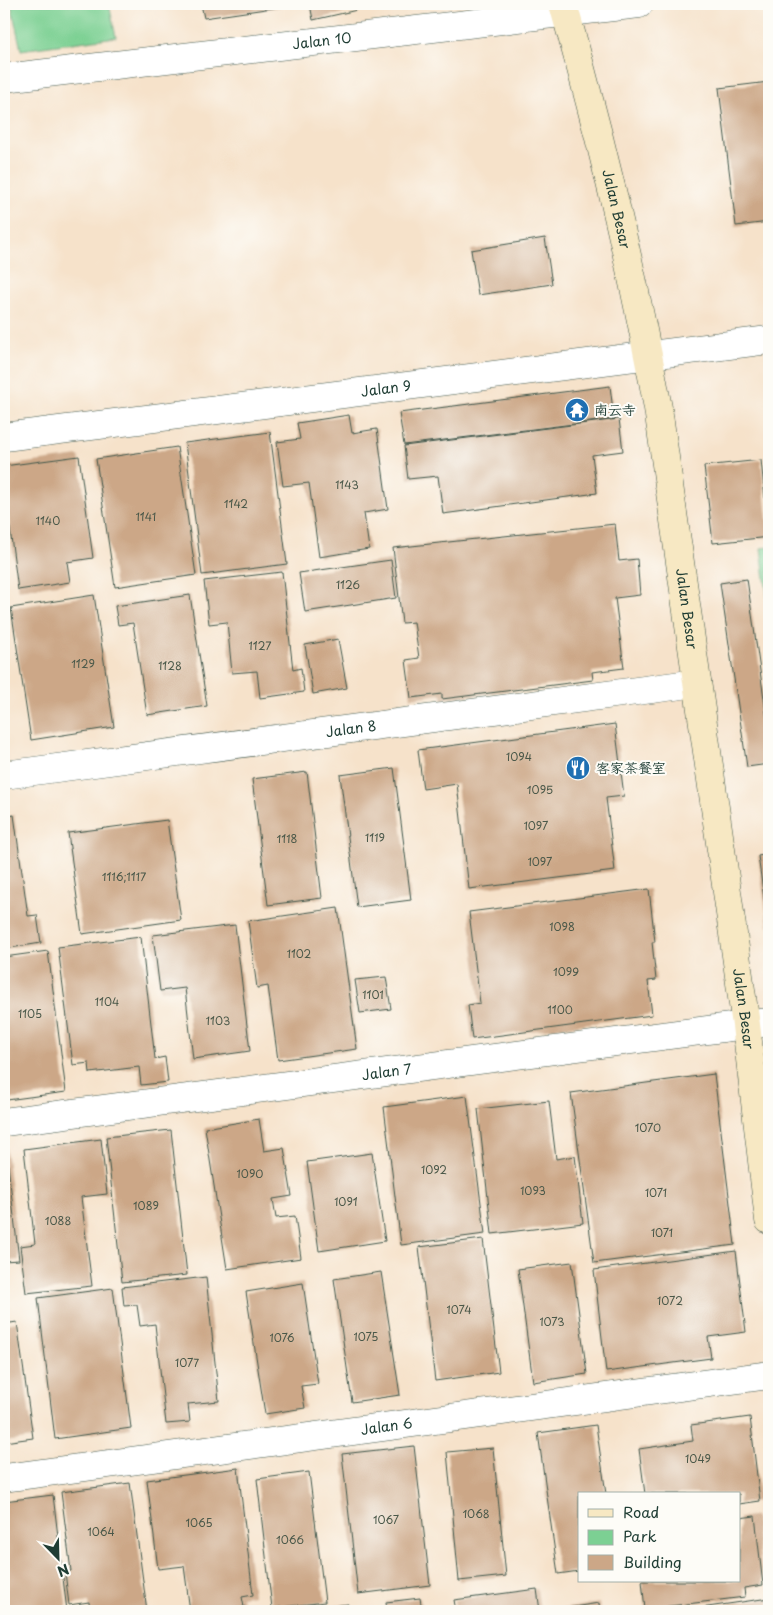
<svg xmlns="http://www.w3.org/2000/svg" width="773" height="1615" font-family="'Playpen Sans','LXGW WenKai TC',sans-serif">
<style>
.green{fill:#7cd093;stroke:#4e8664}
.building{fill:#cca787}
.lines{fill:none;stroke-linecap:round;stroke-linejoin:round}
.minor-casing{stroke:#3f564a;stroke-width:29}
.secondary-casing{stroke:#3f564a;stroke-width:29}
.minor{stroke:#fff;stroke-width:28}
.secondary{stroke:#f7e8c3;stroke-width:28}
.labels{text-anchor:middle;stroke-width:4;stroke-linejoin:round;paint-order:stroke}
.number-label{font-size:11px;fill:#4a5849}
.street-label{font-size:14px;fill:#1f3d34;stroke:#fdfcf7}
.poi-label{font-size:14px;fill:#1f3d34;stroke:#fdfcf7;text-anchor:start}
</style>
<rect width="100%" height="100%" fill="#fdfcf7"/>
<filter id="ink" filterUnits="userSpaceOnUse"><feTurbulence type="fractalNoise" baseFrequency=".02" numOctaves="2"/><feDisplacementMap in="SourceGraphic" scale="10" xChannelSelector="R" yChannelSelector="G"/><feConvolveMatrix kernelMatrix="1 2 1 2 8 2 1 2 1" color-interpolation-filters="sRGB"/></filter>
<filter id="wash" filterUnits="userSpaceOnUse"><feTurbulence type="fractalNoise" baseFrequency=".0096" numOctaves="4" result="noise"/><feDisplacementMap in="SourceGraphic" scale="20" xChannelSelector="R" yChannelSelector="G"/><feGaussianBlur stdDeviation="1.12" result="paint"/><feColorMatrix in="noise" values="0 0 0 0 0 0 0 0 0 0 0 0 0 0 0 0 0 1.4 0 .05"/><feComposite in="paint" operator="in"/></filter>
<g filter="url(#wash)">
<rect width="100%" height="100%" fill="#f6e2ca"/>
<path class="green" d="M 11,4 L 109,4 L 116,37 L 21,50 Z
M 769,547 L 769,610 L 761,548 Z"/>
<g id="blocks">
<path class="building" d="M 201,4 L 293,4 L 293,5 L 204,18 Z
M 310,4 L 355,4 L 357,10 L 313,20 Z
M 769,82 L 769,222 L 736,226 L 719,88 Z
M 545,238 L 552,284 L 478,295 L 471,250 Z
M 610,386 L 614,419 L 404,445 L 399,413 Z
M 349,415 L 352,433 L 377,429 L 388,509 L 364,513 L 369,549 L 319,557 L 309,483 L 283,486 L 277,442 L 300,439 L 297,423 Z
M 619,419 L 623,451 L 592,455 L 597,493 L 443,514 L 438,476 L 408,479 L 404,446 Z
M 270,432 L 287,564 L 202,575 L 185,443 Z
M 177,447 L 196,575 L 115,587 L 96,459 Z
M 79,456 L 93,558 L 67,562 L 70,582 L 18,590 L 4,483 L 4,466 Z
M 761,460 L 769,537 L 713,543 L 704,466 Z
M 615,524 L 619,561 L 637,559 L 640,595 L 615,598 L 624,668 L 592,672 L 593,680 L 442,699 L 442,694 L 411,698 L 406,660 L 419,658 L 414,622 L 402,623 L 393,548 Z
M 391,560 L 396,598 L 305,612 L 299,573 Z
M 282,572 L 293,670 L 301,668 L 304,692 L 260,698 L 257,671 L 232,673 L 227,622 L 209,624 L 204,581 Z
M 747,579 L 769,734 L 769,764 L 747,767 L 720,583 Z
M 94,595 L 114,727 L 31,740 L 11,608 Z
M 190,595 L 207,706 L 147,715 L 133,623 L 118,625 L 115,606 Z
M 338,639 L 347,688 L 313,694 L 305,645 Z
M 615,724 L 624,796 L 606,798 L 615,871 L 469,889 L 457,784 L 423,789 L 418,750 Z
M 394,768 L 411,900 L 357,907 L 340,775 Z
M 307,772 L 322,898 L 268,905 L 252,779 Z
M 14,815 L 28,916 L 37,915 L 41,943 L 4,949 L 4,817 Z
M 167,820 L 181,920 L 82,934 L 68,833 Z
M 769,854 L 769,926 L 768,926 L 758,856 Z
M 649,889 L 655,942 L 652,942 L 656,980 L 648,981 L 652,1015 L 472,1039 L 468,1005 L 480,1003 L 469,912 Z
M 338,908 L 357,1049 L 278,1060 L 268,986 L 257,988 L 248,921 Z
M 235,925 L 250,1051 L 193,1059 L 185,988 L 160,991 L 153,935 Z
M 141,937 L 155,1059 L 165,1057 L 168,1082 L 141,1085 L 139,1067 L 90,1073 L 89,1063 L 73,1065 L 58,947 Z
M 48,951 L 66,1092 L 7,1100 L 4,1072 L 4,957 Z
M 386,977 L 391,1009 L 360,1013 L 355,980 Z
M 714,1074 L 735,1245 L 594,1263 L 571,1093 Z
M 467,1096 L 485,1234 L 401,1245 L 384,1107 Z
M 549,1101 L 556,1159 L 575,1156 L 583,1223 L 492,1234 L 478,1109 Z
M 259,1119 L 264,1151 L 284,1148 L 292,1196 L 273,1199 L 276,1218 L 295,1216 L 301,1258 L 227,1269 L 205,1128 Z
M 171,1130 L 187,1275 L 122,1282 L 106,1137 Z
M 101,1139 L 107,1194 L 81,1197 L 92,1286 L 26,1293 L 20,1246 L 35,1244 L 24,1149 Z
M 4,1148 L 6,1148 L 19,1260 L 4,1261 Z
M 372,1153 L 385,1241 L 319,1251 L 307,1162 Z
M 483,1239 L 499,1372 L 435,1381 L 419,1247 Z
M 736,1251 L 746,1332 L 708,1337 L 711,1358 L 606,1372 L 594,1270 Z
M 572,1262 L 587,1374 L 533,1382 L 518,1269 Z
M 381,1272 L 400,1395 L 352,1402 L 334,1279 Z
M 206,1277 L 219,1401 L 188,1404 L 190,1422 L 166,1424 L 155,1324 L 140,1326 L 137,1305 L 124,1306 L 122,1287 Z
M 303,1283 L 318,1384 L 301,1386 L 305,1408 L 265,1414 L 246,1292 Z
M 113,1288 L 131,1428 L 55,1439 L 38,1298 Z
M 17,1322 L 33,1438 L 4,1442 L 4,1324 Z
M 750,1417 L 760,1501 L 739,1504 L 739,1494 L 645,1494 L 639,1449 L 693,1441 L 691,1425 Z
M 596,1425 L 606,1494 L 579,1494 L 579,1571 L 558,1574 L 538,1433 Z
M 414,1446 L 430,1585 L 358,1594 L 342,1454 Z
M 493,1448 L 506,1576 L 459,1581 L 447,1452 Z
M 238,1468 L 253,1595 L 242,1597 L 244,1607 L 211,1611 L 190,1611 L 184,1566 L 158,1569 L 147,1480 Z
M 309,1472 L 325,1602 L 272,1608 L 257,1479 Z
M 130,1483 L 147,1611 L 90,1611 L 89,1602 L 69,1605 L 65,1572 L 71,1571 L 61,1492 Z
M 53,1495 L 67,1611 L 4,1611 L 4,1501 Z
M 755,1516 L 763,1585 L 744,1588 L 745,1597 L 645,1609 L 642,1581 L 739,1581 L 739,1518 Z
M 537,1589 L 540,1611 L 456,1611 L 454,1600 Z
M 420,1598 L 422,1611 L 387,1611 L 386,1602 Z
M 769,1598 L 769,1611 L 687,1611 L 687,1610 Z
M 599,1603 L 600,1611 L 554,1611 L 554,1610 Z
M 348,1604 L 349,1611 L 300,1611 L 300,1610 Z"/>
</g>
</g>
<g filter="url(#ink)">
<use href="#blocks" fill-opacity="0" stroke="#3f564a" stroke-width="1"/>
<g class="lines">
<g class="minor-casing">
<g id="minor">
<path id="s1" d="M 4,78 L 639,4"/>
<path id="s2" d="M 4,437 L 769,340"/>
<path id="s3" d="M 4,775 L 697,683"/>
<path id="s4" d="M 4,1122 L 769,1022"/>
<path id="s5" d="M 4,1478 L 769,1375"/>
</g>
</g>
<g class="secondary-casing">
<g id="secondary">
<path id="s6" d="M 563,4 C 601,137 633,271 658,408 L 746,1025 L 769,1220"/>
</g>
</g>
<use href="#minor" class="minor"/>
<use href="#secondary" class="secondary"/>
</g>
</g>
<defs>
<g id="temple-disc" transform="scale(1.25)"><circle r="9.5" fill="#1f6fb2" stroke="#fdfcf7"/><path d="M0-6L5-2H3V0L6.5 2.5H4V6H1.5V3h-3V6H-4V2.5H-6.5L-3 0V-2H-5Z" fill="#fff"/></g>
<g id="restaurant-disc" transform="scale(1.25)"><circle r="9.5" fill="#1f6fb2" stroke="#fdfcf7"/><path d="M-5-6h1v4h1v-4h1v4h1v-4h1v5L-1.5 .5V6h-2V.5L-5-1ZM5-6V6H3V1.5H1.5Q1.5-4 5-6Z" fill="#fff"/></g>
</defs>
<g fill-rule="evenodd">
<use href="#temple-disc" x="577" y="410"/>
<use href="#restaurant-disc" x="578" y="768"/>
</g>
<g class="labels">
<g class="number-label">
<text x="347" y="489">1143</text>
<text x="236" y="508">1142</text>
<text x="146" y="521">1141</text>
<text x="48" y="525">1140</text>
<text x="348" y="589">1126</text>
<text x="260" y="650">1127</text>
<text x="83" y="668">1129</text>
<text x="170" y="670">1128</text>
<text x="519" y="761">1094</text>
<text x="540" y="794">1095</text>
<text x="536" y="830">1097</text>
<text x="375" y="842">1119</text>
<text x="287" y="843">1118</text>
<text x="540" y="866">1097</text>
<text x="124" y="881">1116;1117</text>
<text x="562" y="931">1098</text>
<text x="299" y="958">1102</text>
<text x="566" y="976">1099</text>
<text x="373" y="999">1101</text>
<text x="107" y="1006">1104</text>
<text x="560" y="1014">1100</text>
<text x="30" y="1018">1105</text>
<text x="218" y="1025">1103</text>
<text x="648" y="1132">1070</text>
<text x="434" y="1174">1092</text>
<text x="250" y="1178">1090</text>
<text x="533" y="1195">1093</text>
<text x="656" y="1197">1071</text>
<text x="346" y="1206">1091</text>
<text x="146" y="1210">1089</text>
<text x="58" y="1225">1088</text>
<text x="662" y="1237">1071</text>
<text x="670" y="1305">1072</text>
<text x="459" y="1314">1074</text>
<text x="552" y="1326">1073</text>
<text x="366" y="1341">1075</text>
<text x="282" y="1342">1076</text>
<text x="187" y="1367">1077</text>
<text x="698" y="1463">1049</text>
<text x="476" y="1518">1068</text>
<text x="386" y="1524">1067</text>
<text x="199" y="1527">1065</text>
<text x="101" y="1536">1064</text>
<text x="290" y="1544">1066</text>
</g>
<g class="street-label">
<text dy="5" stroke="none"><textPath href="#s1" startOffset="320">Jalan 10</textPath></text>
<text dy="5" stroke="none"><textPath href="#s6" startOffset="212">Jalan Besar</textPath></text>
<text dy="5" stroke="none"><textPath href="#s2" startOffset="385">Jalan 9</textPath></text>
<text dy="5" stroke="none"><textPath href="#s6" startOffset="618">Jalan Besar</textPath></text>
<text dy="5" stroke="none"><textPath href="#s3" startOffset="350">Jalan 8</textPath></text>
<text dy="5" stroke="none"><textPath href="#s6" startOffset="1022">Jalan Besar</textPath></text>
<text dy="5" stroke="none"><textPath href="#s4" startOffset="386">Jalan 7</textPath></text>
<text dy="5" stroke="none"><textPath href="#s5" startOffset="386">Jalan 6</textPath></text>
</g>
<g class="poi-label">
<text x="594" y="415">南云寺</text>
<text x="596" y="773">客家茶餐室</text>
</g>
</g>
<rect width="773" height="1615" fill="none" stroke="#fdfcf7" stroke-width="20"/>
<rect x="578" y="1492" width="162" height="90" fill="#fdfcf7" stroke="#a4b0a9"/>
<rect x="588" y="1509" width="25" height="8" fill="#f7e8c3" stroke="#a4b0a9"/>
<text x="623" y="1518" font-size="15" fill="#1f3d34">Road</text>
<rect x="588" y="1530" width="25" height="15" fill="#7cd093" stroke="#a4b0a9"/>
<text x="623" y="1542" font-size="15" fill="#1f3d34">Park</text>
<rect x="588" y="1555" width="25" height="15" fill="#cca787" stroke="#a4b0a9"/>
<text x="623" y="1568" font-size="15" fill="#1f3d34">Building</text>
<g transform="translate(58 1558) rotate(157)" stroke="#fdfcf7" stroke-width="4" paint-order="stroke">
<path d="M0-4L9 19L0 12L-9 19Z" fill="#1f3d34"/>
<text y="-8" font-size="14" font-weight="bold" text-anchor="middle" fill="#1f3d34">N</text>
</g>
</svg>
